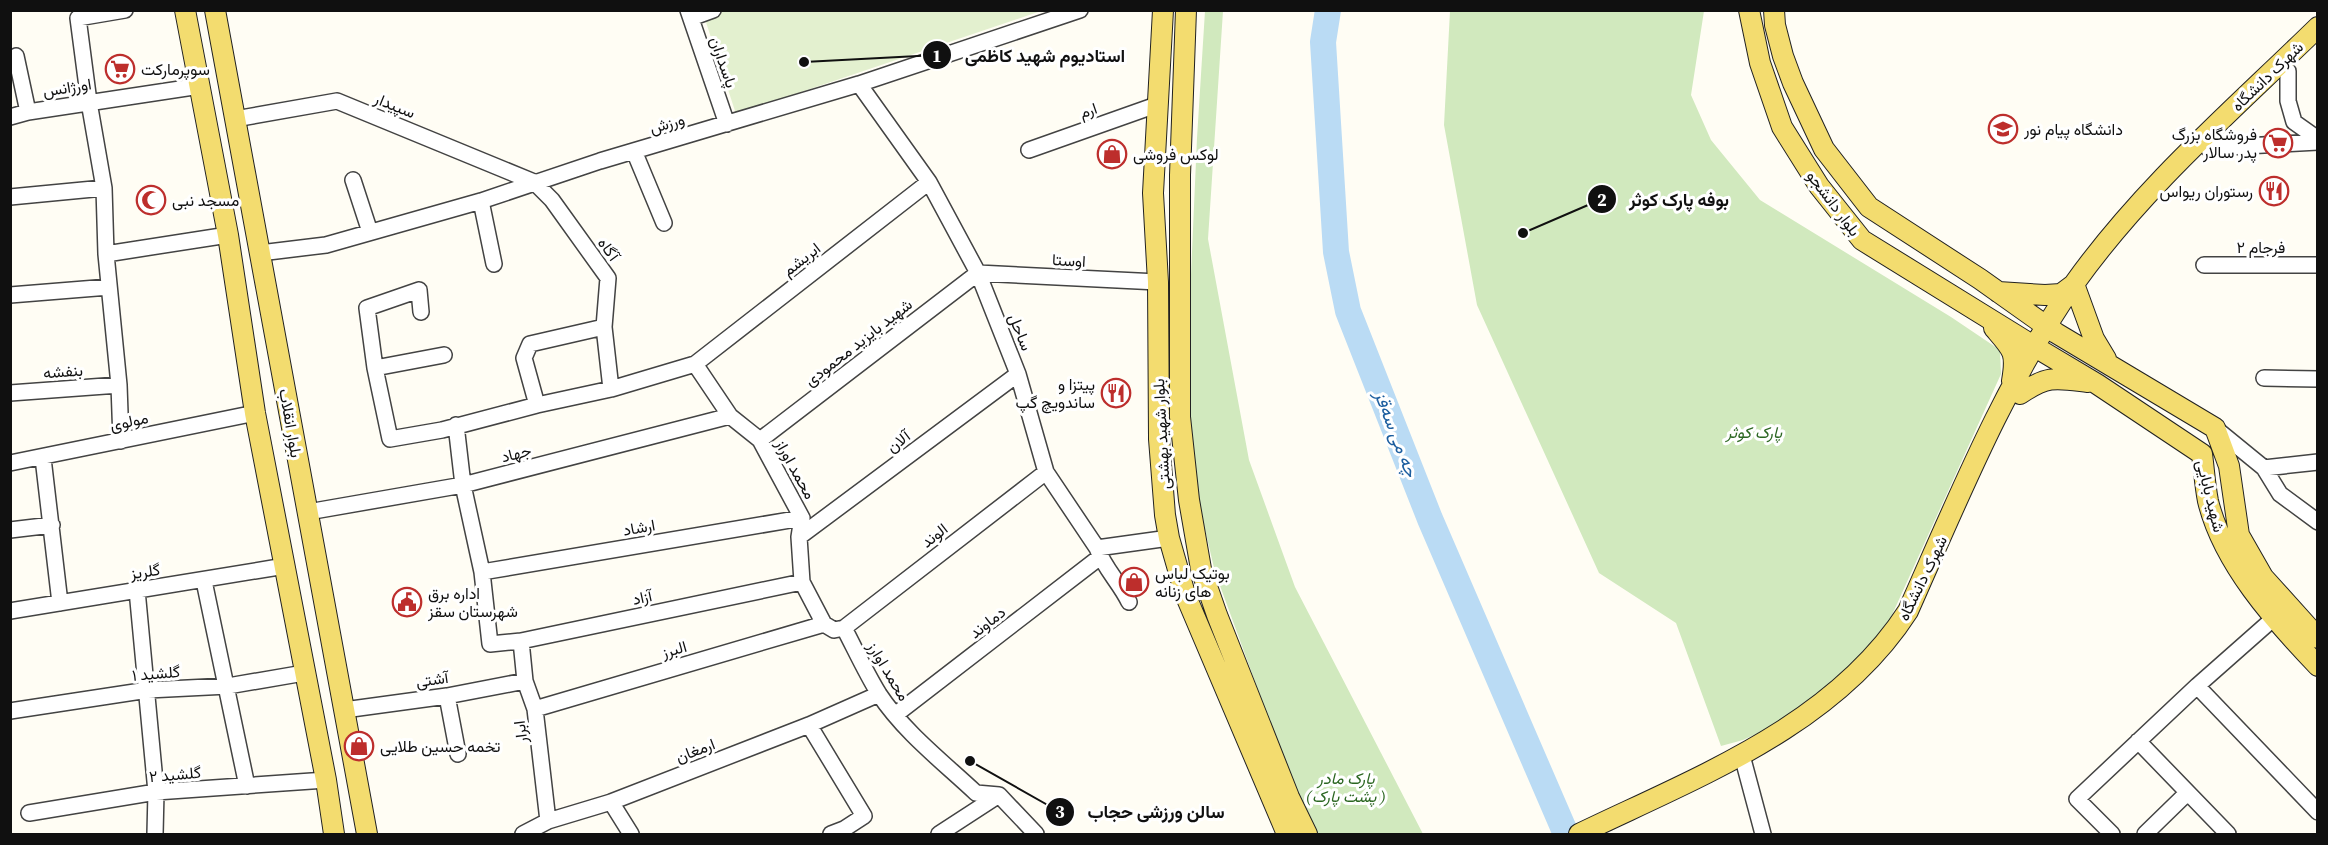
<svg xmlns="http://www.w3.org/2000/svg" width="2328" height="845" font-family="'Source Serif 4',Vazirmatn,serif">
<style>
.green{fill:#d1e9be}
.pitch{fill:#e3f0cf}
.lines{fill:none;stroke-linecap:round;stroke-linejoin:round}
.river{stroke:#badbf4;stroke-width:26}
.minor-casing{stroke:#434343;stroke-width:18}
.major-casing{stroke:#212121;stroke-width:22}
.minor{stroke:#fff;stroke-width:15}
.major{stroke:#f3dc6f;stroke-width:20}
.labels{text-anchor:middle;stroke-width:6;stroke-linejoin:round;paint-order:stroke}
.street-label{font-size:16px;fill:#101010;stroke:#fff}
.poi-label{font-size:16px;fill:#101010;stroke:#fff;text-anchor:start}
.park-label{font-size:16px;font-style:italic;fill:#2c6722;stroke:#fff}
.water-label{font-size:18px;font-style:italic;fill:#1c5e9f;stroke:#fff}
.leader{fill:none;stroke:#101010;stroke-width:2}
.callout-dot{fill:#101010;stroke:#fff;stroke-width:2}
.mark-label{font-size:18px;text-anchor:middle;font-weight:bold;fill:#fff}
.callout-label{font-size:18px;text-anchor:middle;font-weight:bold;fill:#101010;stroke:#fff;stroke-width:6;stroke-linejoin:round;paint-order:stroke}
</style>
<rect width="100%" height="100%" fill="#fffdf4"/>
<path class="green" d="M 1205,11 L 1223,11 L 1208,239 L 1249,460 L 1295,587 L 1423,834 L 1318,834 L 1292,783 L 1215,572 L 1195,487 L 1187,366 L 1197,138 Z
M 1450,11 L 1704,11 L 1691,95 L 1711,140 L 1760,200 L 1951,317 L 2000,350 L 2001,374 L 1887,626 L 1850,667 L 1802,713 L 1743,740 L 1721,746 L 1676,623 L 1599,573 L 1477,305 L 1444,125 Z"/>
<path class="pitch" d="M 702,10 L 1041,11 L 736,114 Z"/>
<g class="lines">
<path class="river" d="M 1328,10 L 1323,42 L 1336,252 L 1348,311 L 1430,519 L 1566,834"/>
<g class="minor-casing">
<path id="minor" d="M 688,10 L 727,124
M 691,18 L 713,10
M 16,56 L 28,112
M 2288,71 L 2288,101 L 2294,122 L 2318,139
M 859,84 L 929,182 L 978,273 L 1018,374 L 1046,472 L 1097,548 C 1104,568 1120,583 1129,602
M 10,117 L 28,112 L 200,86
M 235,119 L 337,101 L 534,182 L 552,200 L 608,278 L 604,327 L 611,389
M 2208,148 L 2318,142
M 1029,150 L 1159,104
M 634,151 L 664,223
M 353,180 L 370,232
M 10,197 L 104,188
M 481,201 L 494,264
M 260,253 L 326,245 L 481,201 L 600,161 L 859,84 L 1080,10
M 106,254 L 228,235
M 2204,265 L 2318,265
M 10,295 L 109,287
M 421,312 L 419,290 L 367,308 L 375,368 L 390,439 L 442,430 L 537,405 L 611,389 L 695,364 L 929,182
M 695,364 L 730,416 L 760,440 L 802,518
M 375,368 L 444,355
M 2264,378 L 2318,379
M 10,393 L 119,385
M 537,405 L 524,358 L 530,344 L 604,327
M 456,425 L 463,485 L 482,572 L 490,644 L 521,641 L 802,582
M 2215,428 L 2264,468 L 2280,494 L 2318,522
M 760,440 L 978,273 L 1158,282
M 121,441 L 119,385 L 106,254 L 104,188 L 89,102 L 78,18 L 125,10
M 43,458 L 60,603
M 10,463 L 255,413
M 2264,468 L 2318,462
M 308,512 L 463,485 L 730,416
M 802,518 L 799,537 L 802,582 L 824,624 L 834,630 L 844,628 C 855,649 866,673 879,694 C 904,732 943,762 976,793 L 999,795 L 1036,834
M 10,530 L 52,525
M 799,537 L 1018,374
M 1097,548 L 1169,538
M 482,572 L 802,518
M 204,581 L 247,786
M 137,590 L 156,792 L 155,834
M 10,611 L 285,566
M 844,628 L 1046,472
M 521,641 L 525,681 L 535,709 L 548,821
M 2197,686 L 2318,812
M 447,696 L 458,754
M 535,709 L 824,624
M 344,710 L 447,696 L 525,681
M 10,711 L 148,690 L 228,686 L 304,673
M 895,715 L 1100,557
M 809,725 L 864,816 L 844,829 L 831,834
M 2138,741 L 2228,834
M 1744,763 L 1763,834
M 611,802 L 631,834
M 29,813 L 156,792 L 326,780
M 523,834 L 548,821 L 611,802 L 809,725 L 879,694
M 939,834 L 999,795
M 2112,834 L 2077,799 L 2197,686 L 2274,618
M 2145,834 L 2182,798"/>
</g>
<g class="major-casing">
<path id="major" d="M 185,10 L 228,235 L 255,413 L 326,780 L 334,834
M 215,10 L 367,834
M 1163,10 L 1153,193 L 1158,282 L 1159,439 L 1165,515 L 1169,538 L 1185,594 L 1287,834
M 1186,10 L 1180,175 L 1180,417 L 1189,500 L 1201,569 L 1217,615 L 1289,797 L 1307,834
M 1749,10 L 1760,63 L 1782,127 L 1819,186 L 1862,240 L 2035,347 L 2097,384 L 2202,454 C 2204,469 2205,486 2208,501 C 2223,563 2274,620 2318,666
M 1774,10 L 1775,25 L 1783,56 L 1793,83 L 1824,149 L 1869,207 L 1980,279 L 2056,333 L 2215,428 L 2229,466 L 2239,535 L 2263,577 L 2318,638
M 2074,284 L 2094,339 L 2106,359
M 1998,292 L 2045,295 L 2061,294 L 2073,285
M 1994,328 C 2013,350 2017,352 2012,381
M 2020,394 C 2048,375 2056,378 2088,382
M 1579,834 C 1697,777 1834,726 1908,611 C 1957,501 2005,382 2074,284 C 2143,187 2233,110 2318,27"/>
</g>
<use href="#minor" class="minor"/>
<use href="#major" class="major"/>
</g>
<defs>
<g id="supermarket-ring" transform="scale(1.5)"><circle r="9.5" fill="#fff" stroke="#bd2e2c" stroke-width="1.5"/><path d="M-6-5.5h2.5l.6 2H6L4.5 2H-2.5L-4.4-4H-6ZM-1.5 3.2a1.3 1.3 0 1 0 .1 0ZM3 3.2a1.3 1.3 0 1 0 .1 0Z" fill="#bd2e2c"/></g>
<g id="university-ring" transform="scale(1.5)"><circle r="9.5" fill="#fff" stroke="#bd2e2c" stroke-width="1.5"/><path d="M0-5L7-2L0 1L-7-2ZM-4 1L0 2.5L4 1V4Q0 6-4 4Z" fill="#bd2e2c"/></g>
<g id="shop-ring" transform="scale(1.5)"><circle r="9.5" fill="#fff" stroke="#bd2e2c" stroke-width="1.5"/><path d="M-5-2.5h2.3a2.7 3.5 0 0 1 5.4 0H5L5.5 6h-11ZM-1.5-2.5h3a1.5 2.3 0 0 0-3 0Z" fill="#bd2e2c"/></g>
<g id="restaurant-ring" transform="scale(1.5)"><circle r="9.5" fill="#fff" stroke="#bd2e2c" stroke-width="1.5"/><path d="M-5-6h1v4h1v-4h1v4h1v-4h1v5L-1.5 .5V6h-2V.5L-5-1ZM5-6V6H3V1.5H1.5Q1.5-4 5-6Z" fill="#bd2e2c"/></g>
<g id="mosque-ring" transform="scale(1.5)"><circle r="9.5" fill="#fff" stroke="#bd2e2c" stroke-width="1.5"/><path d="M3.5-4.9A6 6 0 1 0 3.5 4.9A5 5 0 1 1 3.5-4.9Z" fill="#bd2e2c"/></g>
<g id="civic-ring" transform="scale(1.5)"><circle r="9.5" fill="#fff" stroke="#bd2e2c" stroke-width="1.5"/><path d="M-.6-6.5H3V-4.5H.6V-3L4-1V1h2V6H-6V1h2V-1L-.6-3ZM-1.2 2.5V6h2.4V2.5Z" fill="#bd2e2c"/></g>
</defs>
<g fill-rule="evenodd">
<use href="#supermarket-ring" x="120" y="69"/>
<use href="#university-ring" x="2003" y="129"/>
<use href="#supermarket-ring" x="2278" y="143"/>
<use href="#shop-ring" x="1112" y="154"/>
<use href="#restaurant-ring" x="2274" y="191"/>
<use href="#mosque-ring" x="151" y="200"/>
<use href="#restaurant-ring" x="1116" y="393"/>
<use href="#shop-ring" x="1134" y="582"/>
<use href="#civic-ring" x="407" y="602"/>
<use href="#shop-ring" x="359" y="746"/>
</g>
<g class="labels">
<g class="street-label">
<text transform="translate(724 62) rotate(71)" y="6">پاسداران</text>
<text transform="translate(2267 76) rotate(-44)" y="6">شهرک دانشگاه</text>
<text transform="translate(67 87) rotate(-9)" y="6">اورژانس</text>
<text transform="translate(395 105) rotate(22)" y="6">سپیدار</text>
<text transform="translate(1088 110) rotate(-19)" y="6">ارم</text>
<text transform="translate(667 123) rotate(-16)" y="6">ورزش</text>
<text transform="translate(1834 203) rotate(53)" y="6">بلوار دانشجو</text>
<text x="2261" y="253">فرجام ۲</text>
<text transform="translate(609 249) rotate(54)" y="6">آگاه</text>
<text transform="translate(801 259) rotate(-38)" y="6">ابریشم</text>
<text transform="translate(1069 260) rotate(3)" y="6">اوستا</text>
<text transform="translate(1021 332) rotate(68)" y="6">ساحل</text>
<text transform="translate(858 342) rotate(-38)" y="6">شهید بایزید محمودی</text>
<text transform="translate(63 371) rotate(-4)" y="6">بنفشه</text>
<text transform="translate(129 421) rotate(-12)" y="6">مولوی</text>
<text transform="translate(291 423) rotate(80)" y="6">بلوار انقلاب</text>
<text transform="translate(1161 434) rotate(-93)" y="6">بلوار شهید بهشتی</text>
<text transform="translate(898 441) rotate(-37)" y="6">آلان</text>
<text transform="translate(516 453) rotate(-14)" y="6">جهاد</text>
<text transform="translate(796 469) rotate(61)" y="6">محمد اوراز</text>
<text transform="translate(2211 496) rotate(76)" y="6">شهید بابایی</text>
<text transform="translate(639 527) rotate(-10)" y="6">ارشاد</text>
<text transform="translate(934 535) rotate(-38)" y="6">الوند</text>
<text transform="translate(145 571) rotate(-8)" y="6">گلریز</text>
<text transform="translate(1922 578) rotate(-64)" y="6">شهرک دانشگاه</text>
<text transform="translate(642 597) rotate(-12)" y="6">آزاد</text>
<text transform="translate(987 622) rotate(-38)" y="6">دماوند</text>
<text transform="translate(674 649) rotate(-16)" y="6">البرز</text>
<text transform="translate(889 671) rotate(59)" y="6">محمد اوارز</text>
<text transform="translate(156 673) rotate(-5)" y="6">گلشید ۱</text>
<text transform="translate(432 679) rotate(-8)" y="6">آشتی</text>
<text transform="translate(520 732) rotate(-97)" y="6">ابرار</text>
<text transform="translate(695 750) rotate(-21)" y="6">ارمغان</text>
<text transform="translate(175 774) rotate(-5)" y="6">گلشید ۲</text>
</g>
<g class="poi-label">
<text x="141" y="75">سوپرمارکت</text>
<text x="2024" y="135">دانشگاه پیام نور</text>
<text x="2257" y="140" text-anchor="end">فروشگاه بزرگ<tspan x="2257" dy="18">پدر سالار</tspan></text>
<text x="1133" y="160">لوکس فروشی</text>
<text x="2253" y="197" text-anchor="end">رستوران ریواس</text>
<text x="172" y="206">مسجد نبی</text>
<text x="1095" y="390" text-anchor="end">پیتزا و<tspan x="1095" dy="18">ساندویچ گپ</tspan></text>
<text x="1155" y="579">بوتیک لباس<tspan x="1155" dy="18">های زنانه</tspan></text>
<text x="428" y="599">اداره برق<tspan x="428" dy="18">شهرستان سقز</tspan></text>
<text x="380" y="752">تخمه حسین طلایی</text>
</g>
<g class="park-label">
<text x="1754" y="438">پارک کوثر</text>
<text x="1346" y="784">پارک مادر<tspan x="1346" dy="18">(پشت پارک )</tspan></text>
</g>
<g class="water-label">
<text transform="translate(1396 434) rotate(69)" y="6">چە می سەقز</text>
</g>
</g>
<path class="leader" d="M804 62L937 55M1523 233L1602 199M970 761L1060 812"/>
<g class="callout-dot">
<circle cx="804" cy="62" r="6"/>
<circle cx="1523" cy="233" r="6"/>
<circle cx="970" cy="761" r="6"/>
<circle cx="937" cy="55" r="15"/>
<circle cx="1602" cy="199" r="15"/>
<circle cx="1060" cy="812" r="15"/>
</g>
<g class="mark-label">
<text x="937" y="62">1</text>
<text x="1602" y="206">2</text>
<text x="1060" y="818">3</text>
</g>
<g class="callout-label">
<text x="1045" y="62">استادیوم شهید کاظمی</text>
<text x="1679" y="206">بوفه پارک کوثر</text>
<text x="1156" y="818">سالن ورزشی حجاب</text>
</g>
<rect width="2328" height="845" fill="none" stroke="#101010" stroke-width="24"/>
</svg>
